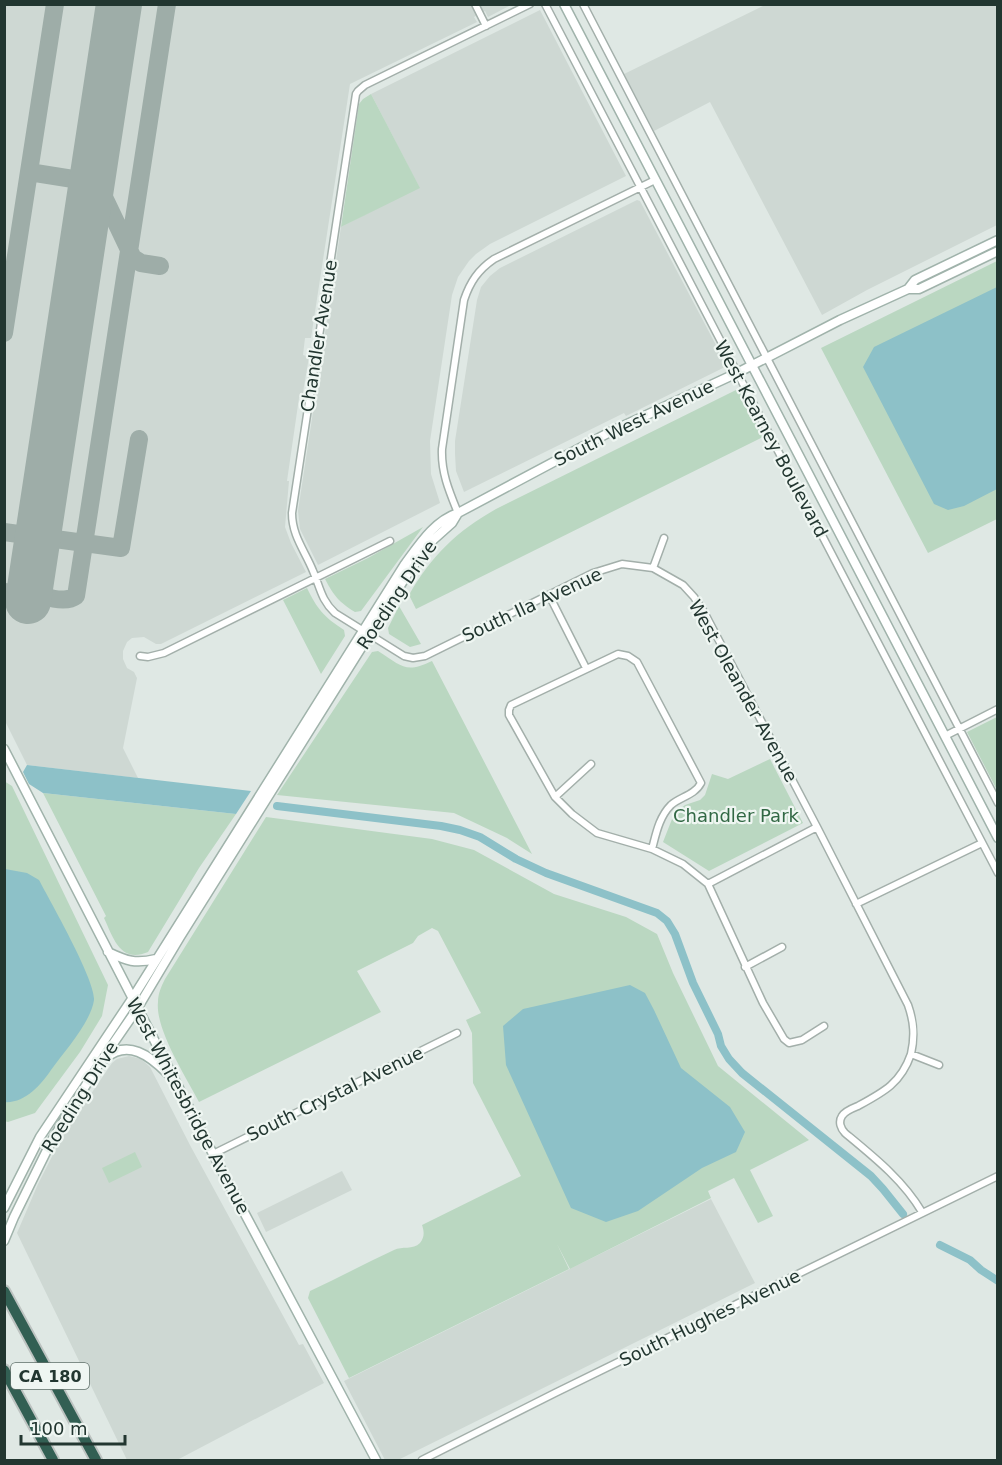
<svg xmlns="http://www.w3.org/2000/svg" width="1002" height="1465" font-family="'DejaVu Sans',sans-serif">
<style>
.built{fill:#ced8d3}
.green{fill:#bad7c1}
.water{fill:#8dc1c8}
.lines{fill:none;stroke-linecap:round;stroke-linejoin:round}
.canal{stroke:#8dc1c8;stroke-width:8}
.taxiway{stroke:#9eada8;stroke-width:18}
.runway{stroke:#9eada8;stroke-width:46}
.street-casing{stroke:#a3afaa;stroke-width:9}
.secondary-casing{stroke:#a0b3ab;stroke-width:11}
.highway-casing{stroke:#bdc3c1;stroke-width:14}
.street{stroke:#fff;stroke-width:6}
.secondary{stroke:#fff;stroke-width:8}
.highway{stroke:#325f53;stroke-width:10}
.labels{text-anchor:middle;stroke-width:4.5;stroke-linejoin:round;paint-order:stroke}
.shield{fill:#eff6f2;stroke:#60706a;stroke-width:1.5}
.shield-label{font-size:16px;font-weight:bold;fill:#223630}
.street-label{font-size:18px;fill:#223630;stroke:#eff6f2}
.park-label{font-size:18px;fill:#316844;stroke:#eff6f2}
</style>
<rect width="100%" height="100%" fill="#dfe8e4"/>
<path class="built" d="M 4,5 L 511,5 L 488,17 L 485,11 L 474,17 L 477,22 L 350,84 L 311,338 L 305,338 L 303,355 L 309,357 L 302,398 L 299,398 L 287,481 L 289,481 L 285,527 L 291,543 L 306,572 L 161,644 L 156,644 L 144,637 L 132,638 L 127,642 L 123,651 L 123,659 L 127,668 L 134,672 L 137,678 L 123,748 L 138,778 L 27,765 L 5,721 Z
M 765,5 L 997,5 L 997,225 L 867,290 L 822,315 L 710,102 L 654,131 L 624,74 Z
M 540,10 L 626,176 L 490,244 L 476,254 L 469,261 L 458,277 L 452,295 L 430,441 L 431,474 L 440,503 L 318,565 L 300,529 L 298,511 L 341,227 L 419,187 L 371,94 Z
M 637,200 L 640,201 L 727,366 L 626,416 L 624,413 L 464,492 L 456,471 L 455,454 L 455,441 L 477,300 L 481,287 L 490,276 L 500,268 Z
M 129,1056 L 141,1059 L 150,1067 L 191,1147 L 299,1345 L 303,1344 L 324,1383 L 177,1460 L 127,1460 L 17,1233 L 38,1184 L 63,1135 L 112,1063 L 117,1059 Z
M 342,1171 L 352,1190 L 266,1232 L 257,1213 Z
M 711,1199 L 755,1283 L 398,1460 L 385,1460 L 344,1381 Z"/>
<path class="green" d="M 371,94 L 420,188 L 341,227 L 359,104 L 363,99 Z
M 997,261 L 997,519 L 928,553 L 821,348 Z
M 736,390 L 740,391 L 763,437 L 416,609 L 409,595 C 431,556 457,531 496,509 Z
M 423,527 L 361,611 L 355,612 C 339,602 334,596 325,579 L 368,558 Z
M 307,588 C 317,609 324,617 344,630 L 345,636 L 321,674 L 283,600 Z
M 399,606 L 421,644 L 410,647 L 389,634 L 388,628 Z
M 378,651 C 402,666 405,674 432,661 L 532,854 L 507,838 L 454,813 L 277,795 L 372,652 Z
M 997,717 L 997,790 L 967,732 Z
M 770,759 L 803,823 L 709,871 L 663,842 L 674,814 L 685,805 L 700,800 L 705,795 L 712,774 L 728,779 Z
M 4,781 L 12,786 L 108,985 L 102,1016 L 80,1052 L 35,1113 L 8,1122 L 4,1121 Z
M 43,793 L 236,814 L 199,868 L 148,952 C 120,964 113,937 104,918 L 106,916 Z
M 266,817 L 432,839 L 474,850 L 554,894 L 626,917 L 657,934 L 673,973 L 718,1066 L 809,1140 L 750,1170 L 773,1216 L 758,1223 L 734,1178 L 708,1191 L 711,1198 L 570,1269 L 557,1244 L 569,1269 L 349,1378 L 308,1298 L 310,1291 C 338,1278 366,1263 394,1250 C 402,1246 413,1250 420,1243 C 425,1237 424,1231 422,1225 L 521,1176 L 473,1083 L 472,1033 L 466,1020 L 481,1013 L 438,931 L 432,928 L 418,936 L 413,943 L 357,971 L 381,1012 L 199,1102 C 186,1077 155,1029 158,1002 C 158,994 161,987 165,979 Z
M 135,1152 L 142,1167 L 109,1183 L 102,1168 Z"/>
<path class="water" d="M 997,287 L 997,489 L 964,506 L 948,510 L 934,504 L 863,367 L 874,347 Z
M 27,765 L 251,791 L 236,814 L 43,793 L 29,784 L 23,772 Z
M 5,869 L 27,873 L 39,880 C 50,901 96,981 94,1000 C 91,1022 64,1052 51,1070 C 41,1085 24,1104 4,1102 Z
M 630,985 L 645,993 L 654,1010 L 681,1068 L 730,1107 L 745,1132 L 736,1152 L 702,1168 L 638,1211 L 606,1222 L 571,1208 L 506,1065 L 503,1026 L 523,1009 Z"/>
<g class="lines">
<path class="canal" d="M 277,806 L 441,826 L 460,830 L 480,837 L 516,859 L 546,873 L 657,913 L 667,921 L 675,934 L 693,983 L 718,1034 L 721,1046 L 729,1059 L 742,1073 L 871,1176 L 883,1189 L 903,1214
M 940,1245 L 970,1260 L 981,1270 L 998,1281"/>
<path class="taxiway" d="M 29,172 L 92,182
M 93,174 L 133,258 L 141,263 L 160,266
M 4,333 L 55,4
M 4,532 L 121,548 L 139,439
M 32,573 C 32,578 32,584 34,588 C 40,599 67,603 76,596 L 167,4
M 4,592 C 24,595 27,591 32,573"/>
<path class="runway" d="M 28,601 L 119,4"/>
<g class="street-casing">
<path id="street" d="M 475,4 L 486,26
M 530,4 L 365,85 L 358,91 L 356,94 L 292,513 C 292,536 305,551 313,571 C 320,587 321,600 335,613 L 404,656 L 413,658 L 425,656 L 593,573 L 622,564 L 653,568 L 683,585 L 694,597 L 704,612 L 817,827 L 908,1005 C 914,1022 915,1036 911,1054
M 545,4 L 998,873
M 583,4 L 998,803
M 458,513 C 449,491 441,472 442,449 L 464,300 C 470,282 478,270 494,259 L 655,180
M 653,568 L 664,538
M 549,595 L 586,668
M 140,656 L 148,657 L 164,653 L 390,541
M 945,736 L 998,709
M 555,797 L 591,764
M 652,849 C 656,834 659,817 671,805 C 680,797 695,795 701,783 L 637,662 L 628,656 L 618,654 L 511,705 L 509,710 L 509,715 L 555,797 L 572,814 L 597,833 L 652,849 L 683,864 L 708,884 L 763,1003 L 784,1039 L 789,1043 L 802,1040 L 824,1026
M 708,884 L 817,827
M 856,904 L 982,843
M 745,967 L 782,947
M 213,1154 L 457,1033
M 922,1212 C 903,1180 874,1157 845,1133 C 841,1129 838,1122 842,1116 C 845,1111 853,1108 858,1106 C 884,1092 901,1083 911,1054 L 939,1065
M 422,1460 L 555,1393 L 998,1176"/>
</g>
<g class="secondary-casing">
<path id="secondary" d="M 564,4 L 998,838
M 908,289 L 915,280 L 998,240
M 4,749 L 213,1154 L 376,1460
M 108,952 C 127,961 135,964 156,959
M 106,1058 C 128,1039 150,1056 167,1073
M 4,1208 L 40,1137 L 132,999 L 405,564 C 419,545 434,521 458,513 L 610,432 L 737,373 L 840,320 L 908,289 L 919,289 L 998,251
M 4,1241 L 14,1217 L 51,1142 L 97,1067 L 137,1009 L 180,937 L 410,570 L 433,540 L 452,523 L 458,513"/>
</g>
<g class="highway-casing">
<path id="highway" d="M 4,1291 L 96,1460
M 4,1370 L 53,1460"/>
</g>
<use href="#street" class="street"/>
<use href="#secondary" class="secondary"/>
<use href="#highway" class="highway"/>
</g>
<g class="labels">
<rect class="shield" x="11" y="1363" width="78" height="26" rx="4.5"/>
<g class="shield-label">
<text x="50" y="1382">CA 180</text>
</g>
<g class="street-label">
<text transform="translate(319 336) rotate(-81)" y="6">Chandler Avenue</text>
<text transform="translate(634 423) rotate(-26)" y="6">South West Avenue</text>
<text transform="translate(771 439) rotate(62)" y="6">West Kearney Boulevard</text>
<text transform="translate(397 595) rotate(-56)" y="6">Roeding Drive</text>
<text transform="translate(532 605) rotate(-25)" y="6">South Ila Avenue</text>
<text transform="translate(743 691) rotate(61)" y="6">West Oleander Avenue</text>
<text transform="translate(335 1094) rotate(-26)" y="6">South Crystal Avenue</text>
<text transform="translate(80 1097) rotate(-58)" y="6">Roeding Drive</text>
<text transform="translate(188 1106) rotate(62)" y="6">West Whitesbridge Avenue</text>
<text transform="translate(710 1318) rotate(-26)" y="6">South Hughes Avenue</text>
</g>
<g class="park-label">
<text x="736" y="822">Chandler Park</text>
</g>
</g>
<rect width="1002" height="1465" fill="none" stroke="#223630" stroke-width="12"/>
<path d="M21 1435v9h104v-9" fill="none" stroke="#223630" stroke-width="3"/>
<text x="30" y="1435" font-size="18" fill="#223630" stroke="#eff6f2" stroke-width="4.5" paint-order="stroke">100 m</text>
</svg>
